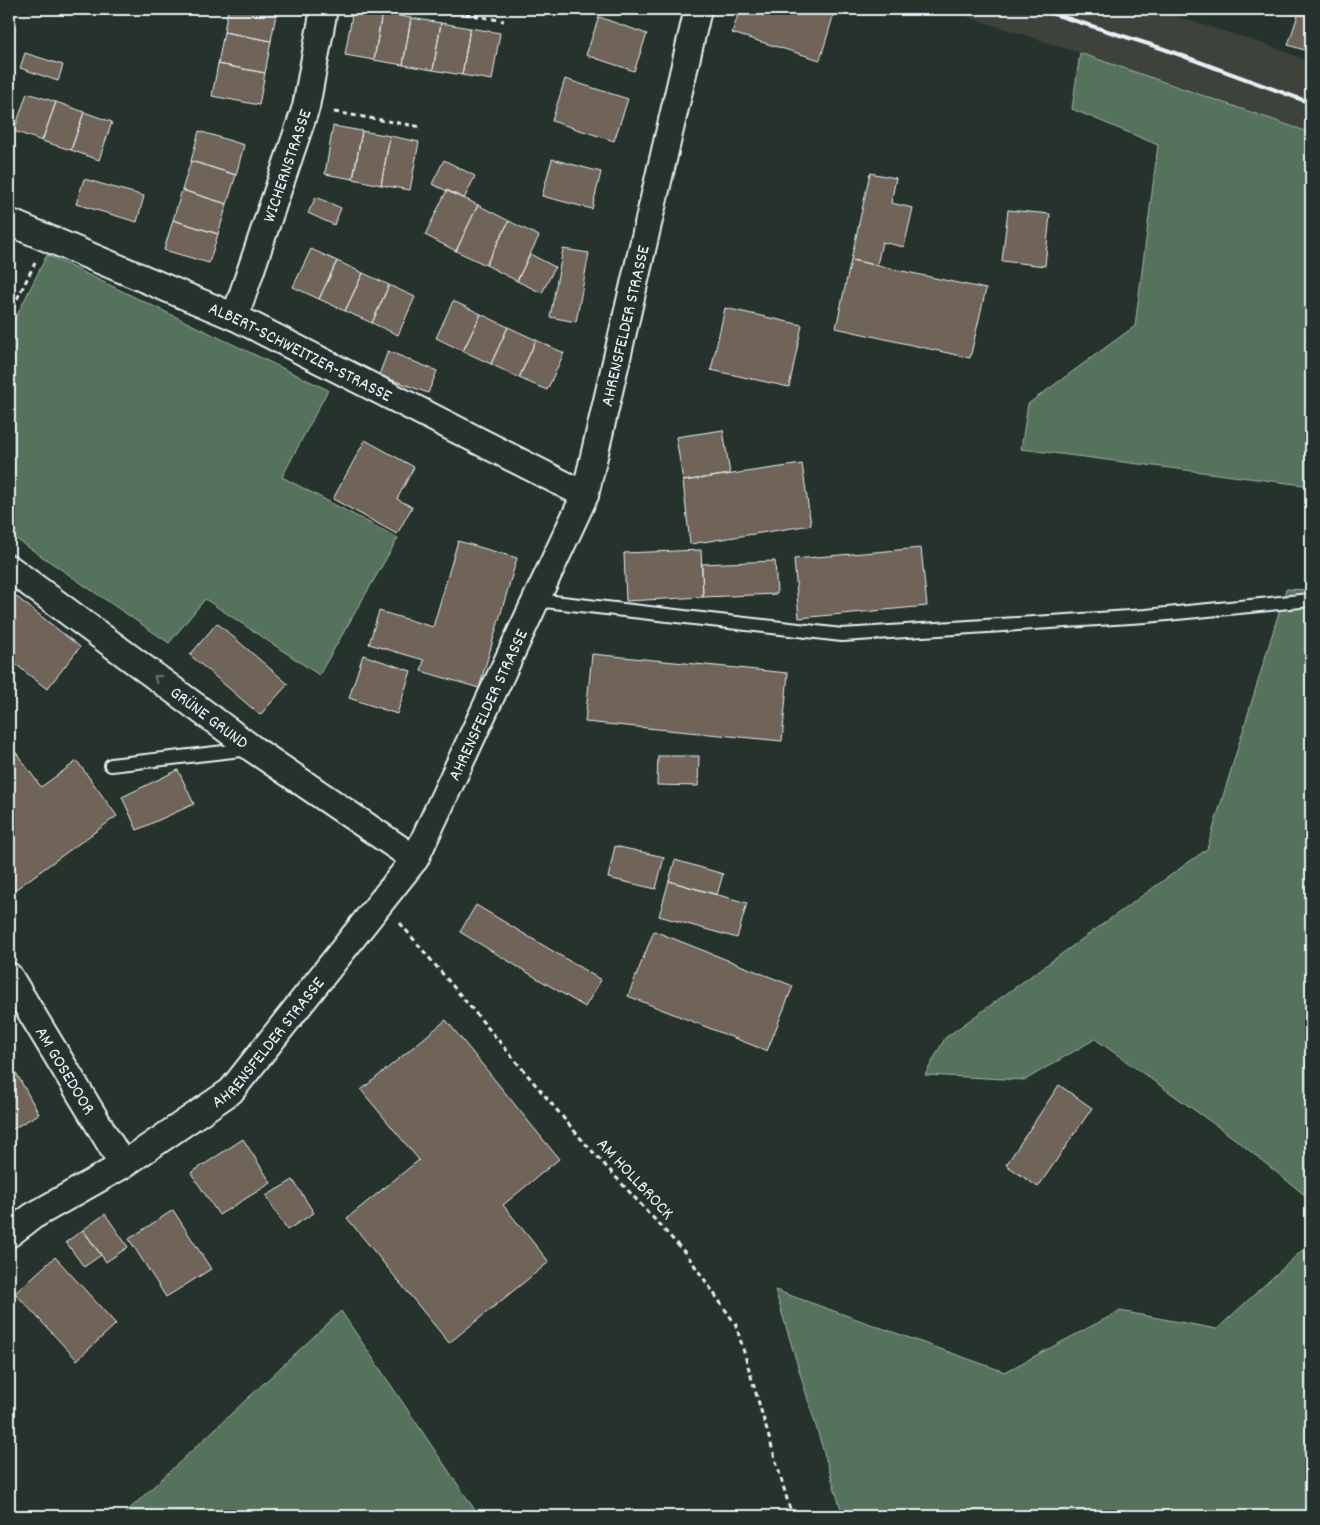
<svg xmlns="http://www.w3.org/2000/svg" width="1320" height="1525" font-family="Dekko,sans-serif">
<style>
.built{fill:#3c423a}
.green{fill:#55735b;stroke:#9eb2aa}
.building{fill:#6f6459;stroke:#e8f1f8}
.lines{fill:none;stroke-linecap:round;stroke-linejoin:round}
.service-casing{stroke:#e8f1f8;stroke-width:16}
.minor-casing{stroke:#e8f1f8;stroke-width:30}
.path{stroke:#e8f1f8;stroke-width:3;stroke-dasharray:5 4;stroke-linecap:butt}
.service{stroke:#26332d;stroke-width:12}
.minor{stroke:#26332d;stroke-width:26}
.rail{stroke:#e8f1f8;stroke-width:4}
.oneway{stroke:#6a7674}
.labels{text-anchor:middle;stroke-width:4;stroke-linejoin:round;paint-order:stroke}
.street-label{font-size:18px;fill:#e8f1f8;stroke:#26332d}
</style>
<rect width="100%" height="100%" fill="#26332d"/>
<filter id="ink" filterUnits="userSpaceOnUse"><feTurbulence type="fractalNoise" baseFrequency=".02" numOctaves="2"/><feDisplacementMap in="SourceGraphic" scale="10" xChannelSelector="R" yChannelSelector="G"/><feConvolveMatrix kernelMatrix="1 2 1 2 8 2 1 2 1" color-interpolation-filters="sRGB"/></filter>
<g filter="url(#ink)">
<path class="built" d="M 944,9 L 1152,9 L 1274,47 L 1311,63 L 1311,133 L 1080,53 Z"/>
<path class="green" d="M 1080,53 L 1311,133 L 1311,486 L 1021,449 L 1028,404 L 1135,326 L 1158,145 L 1072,109 Z
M 47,255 L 328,390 L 282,477 L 398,538 L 319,675 L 205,599 L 169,643 L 9,534 L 9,331 Z
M 1286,589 L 1311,590 L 1311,1200 L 1235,1139 L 1095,1039 L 1025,1080 L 925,1075 L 945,1038 L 1207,849 Z
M 1311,1242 L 1311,1516 L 843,1516 L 775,1290 L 1005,1372 L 1120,1311 L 1217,1329 Z
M 341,1311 L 479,1516 L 122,1516 Z"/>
<path class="building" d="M 228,9 L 277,9 L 271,41 L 224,32 Z
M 353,9 L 382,13 L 374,60 L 345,55 Z
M 740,9 L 830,9 L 835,10 L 820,60 L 732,33 Z
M 1300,9 L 1311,9 L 1311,52 L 1288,45 Z
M 382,13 L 411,18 L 403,65 L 374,60 Z
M 599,17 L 647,34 L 634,71 L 586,55 Z
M 411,18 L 441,23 L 433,70 L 403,65 Z
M 441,23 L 470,28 L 462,75 L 433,70 Z
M 470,28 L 500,33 L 492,80 L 462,75 Z
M 224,32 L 271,41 L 265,73 L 218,64 Z
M 25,53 L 63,65 L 58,81 L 20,68 Z
M 218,64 L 265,73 L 259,105 L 212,96 Z
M 565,79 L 628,99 L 614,141 L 552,121 Z
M 27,93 L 56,102 L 42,141 L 14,131 Z
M 56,102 L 84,112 L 71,150 L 42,141 Z
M 84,112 L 112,122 L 99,160 L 71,150 Z
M 333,126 L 362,131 L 353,179 L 325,174 Z
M 199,131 L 244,145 L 236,175 L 191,161 Z
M 362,131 L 390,136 L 381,185 L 353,179 Z
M 390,136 L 419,142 L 410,190 L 381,185 Z
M 552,159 L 601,172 L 592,209 L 542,196 Z
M 444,160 L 475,176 L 464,199 L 432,184 Z
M 191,161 L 236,175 L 227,204 L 182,190 Z
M 870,173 L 896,178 L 891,203 L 913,208 L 904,247 L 882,242 L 877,265 L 851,260 Z
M 84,179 L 144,196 L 137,222 L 76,204 Z
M 182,190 L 227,204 L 218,234 L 173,220 Z
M 447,190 L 478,205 L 456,251 L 425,235 Z
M 316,197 L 341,208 L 334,225 L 308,213 Z
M 478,205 L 509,221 L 486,265 L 456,251 Z
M 1008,210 L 1050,214 L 1045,266 L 1002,261 Z
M 173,220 L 218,234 L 209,263 L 164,250 Z
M 509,221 L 539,236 L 517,281 L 486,265 Z
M 311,249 L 337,261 L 319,299 L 293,287 Z
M 563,249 L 589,253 L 576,322 L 550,317 Z
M 530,254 L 555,267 L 542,293 L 517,281 Z
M 851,260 L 986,289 L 970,358 L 836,328 Z
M 337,261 L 363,273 L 345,311 L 319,299 Z
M 363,273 L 389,285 L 372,323 L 345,311 Z
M 389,285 L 415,297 L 398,335 L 372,323 Z
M 453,301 L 481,314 L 463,351 L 436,338 Z
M 725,308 L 802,325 L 789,387 L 711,370 Z
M 481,314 L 508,327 L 491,364 L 463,351 Z
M 508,327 L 536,340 L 519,378 L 491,364 Z
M 536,340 L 564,353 L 547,390 L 519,378 Z
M 388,351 L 437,371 L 428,393 L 379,375 Z
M 723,430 L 730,474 L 683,481 L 676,437 Z
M 365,440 L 414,467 L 397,499 L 412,507 L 397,534 L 333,499 Z
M 802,464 L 811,525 L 690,544 L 683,481 Z
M 458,541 L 517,558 L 479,688 L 421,671 L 424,660 L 369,644 L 379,611 L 433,627 Z
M 921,548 L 927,606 L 799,618 L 794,559 Z
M 701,550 L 703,597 L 626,601 L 624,553 Z
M 775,561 L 777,594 L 703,597 L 702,564 Z
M 9,591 L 80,647 L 47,689 L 9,659 Z
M 217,623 L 288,684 L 260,715 L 190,655 Z
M 592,654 L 788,673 L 782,741 L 585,722 Z
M 363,655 L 411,671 L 397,714 L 349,698 Z
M 9,743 L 41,787 L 77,761 L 117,816 L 9,894 Z
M 658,756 L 699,756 L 698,786 L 657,785 Z
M 178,770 L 194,804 L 137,830 L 122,797 Z
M 615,846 L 664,857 L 656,889 L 608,878 Z
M 675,860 L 723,874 L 717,895 L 669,881 Z
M 669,881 L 747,903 L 737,938 L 659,916 Z
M 476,905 L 601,980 L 585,1007 L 460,932 Z
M 654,931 L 793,986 L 767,1051 L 628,996 Z
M 446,1020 L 559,1159 L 503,1205 L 549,1262 L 449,1343 L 347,1218 L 419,1160 L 361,1090 Z
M 9,1060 L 39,1114 L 9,1131 Z
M 1059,1085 L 1092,1108 L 1038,1187 L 1006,1165 Z
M 243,1139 L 271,1183 L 219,1215 L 191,1173 Z
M 293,1180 L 314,1213 L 287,1230 L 266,1196 Z
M 173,1210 L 211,1269 L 166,1297 L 129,1239 Z
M 105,1214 L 128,1247 L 106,1262 L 83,1230 Z
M 83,1230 L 101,1255 L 84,1267 L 66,1242 Z
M 55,1257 L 116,1324 L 77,1360 L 15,1293 Z"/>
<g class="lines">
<g class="service-casing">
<path id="service" d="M 536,600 L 842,635 L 1146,616 L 1311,600
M 111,765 L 250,749"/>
</g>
<g class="minor-casing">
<g id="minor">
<path id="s1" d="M 9,222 L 235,317 L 585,495"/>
<path id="s2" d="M 235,317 L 306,107 L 324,9"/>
<path id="s3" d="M 9,568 L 253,749 L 415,859"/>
<path id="s4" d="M 9,976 L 123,1165"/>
<path id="s5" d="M 9,1234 L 33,1216 L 123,1165 L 231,1091 L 415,859 L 585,495 L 698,9"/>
</g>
</g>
<path class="path" d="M 439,9 L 504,21
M 334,112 L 422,127
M 9,315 L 35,263
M 400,923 L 582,1140 L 688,1256 L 736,1325 L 792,1516"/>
<use href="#service" class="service"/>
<use href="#minor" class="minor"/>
<path class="rail" d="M 1038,9 L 1164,49 L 1311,103"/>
</g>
<defs><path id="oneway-chevron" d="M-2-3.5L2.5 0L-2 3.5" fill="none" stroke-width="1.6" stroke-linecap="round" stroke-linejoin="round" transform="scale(1.25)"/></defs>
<use class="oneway" href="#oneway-chevron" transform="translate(157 678) rotate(-144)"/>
</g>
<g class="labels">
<g class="street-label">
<text dy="6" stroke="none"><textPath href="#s2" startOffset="160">WICHERNSTRASSE</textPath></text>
<text dy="6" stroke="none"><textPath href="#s5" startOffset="1136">AHRENSFELDER STRASSE</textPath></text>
<text dy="6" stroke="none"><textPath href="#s1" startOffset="319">ALBERT-SCHWEITZER-STRASSE</textPath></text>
<text dy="6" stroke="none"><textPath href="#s5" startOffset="731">AHRENSFELDER STRASSE</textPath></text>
<text dy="6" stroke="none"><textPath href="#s3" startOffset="250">GRÜNE GRUND</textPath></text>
<text dy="6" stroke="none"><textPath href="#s5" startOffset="325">AHRENSFELDER STRASSE</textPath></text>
<text dy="6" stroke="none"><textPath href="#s4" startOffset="110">AM GOSEDOOR</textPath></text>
<text transform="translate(636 1178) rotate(47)" y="6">AM HOLLBROCK</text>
</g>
</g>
<rect width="1320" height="1525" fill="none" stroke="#26332d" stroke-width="30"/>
<rect x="15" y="15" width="1290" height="1495" fill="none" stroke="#e8f1f8" stroke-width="2" filter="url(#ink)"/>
</svg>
